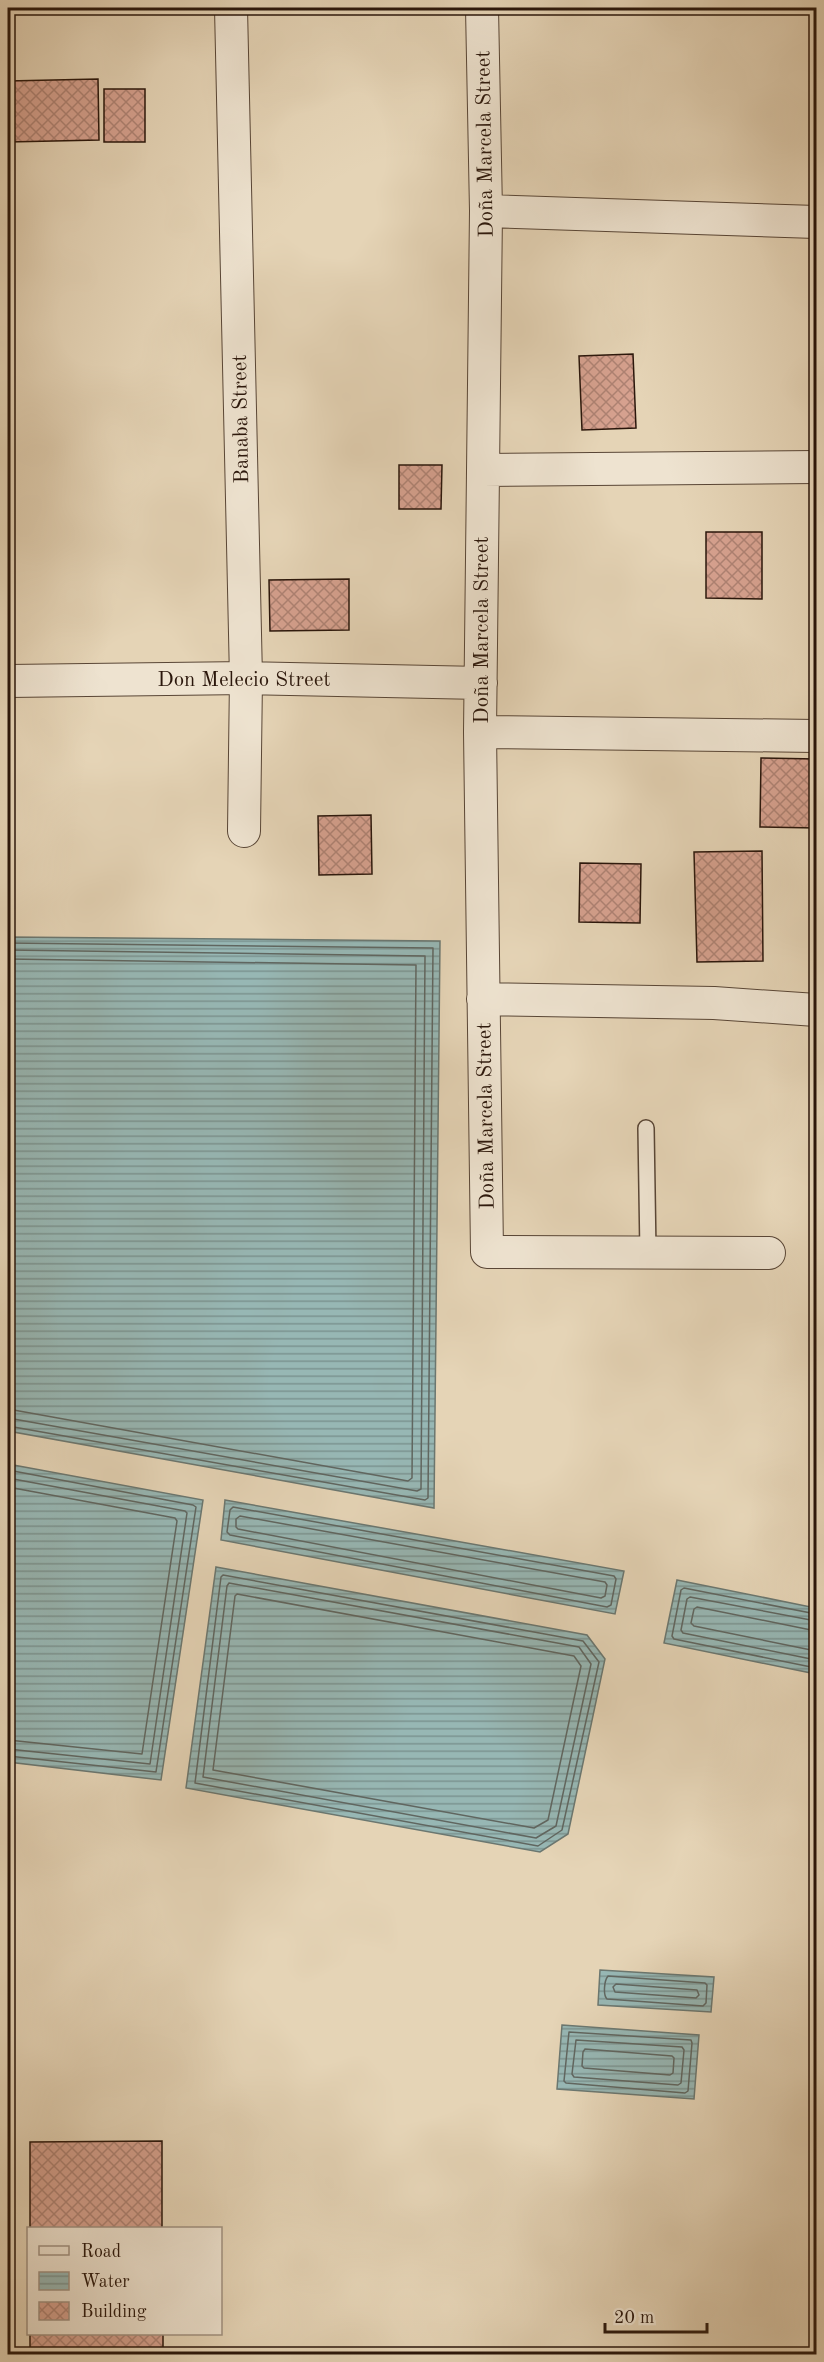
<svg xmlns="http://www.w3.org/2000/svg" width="824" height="2362" font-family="'Old Standard TT',serif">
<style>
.water{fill:url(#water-rules);stroke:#6b7770;stroke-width:1.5}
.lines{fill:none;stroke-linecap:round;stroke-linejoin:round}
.shore{stroke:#606660;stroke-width:1.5}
.building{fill:url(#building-cross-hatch);stroke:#2a160b;stroke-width:1.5}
.service-casing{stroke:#594636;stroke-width:18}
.minor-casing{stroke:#594636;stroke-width:34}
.service{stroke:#eee3d0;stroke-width:15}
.minor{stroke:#eee3d0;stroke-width:32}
.labels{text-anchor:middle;stroke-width:6;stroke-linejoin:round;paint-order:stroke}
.street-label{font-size:21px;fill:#2a160b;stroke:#eee3d0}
</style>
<defs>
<pattern id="water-rules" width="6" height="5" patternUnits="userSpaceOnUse" patternTransform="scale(1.5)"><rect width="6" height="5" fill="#97b7b4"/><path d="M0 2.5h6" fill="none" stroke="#7b9491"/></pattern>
<pattern id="building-cross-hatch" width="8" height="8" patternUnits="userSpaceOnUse" patternTransform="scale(1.5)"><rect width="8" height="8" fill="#d6a18f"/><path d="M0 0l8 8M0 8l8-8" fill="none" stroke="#ae8273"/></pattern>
</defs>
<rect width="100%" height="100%" fill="#e5d4b6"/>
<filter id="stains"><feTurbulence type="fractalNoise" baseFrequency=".00333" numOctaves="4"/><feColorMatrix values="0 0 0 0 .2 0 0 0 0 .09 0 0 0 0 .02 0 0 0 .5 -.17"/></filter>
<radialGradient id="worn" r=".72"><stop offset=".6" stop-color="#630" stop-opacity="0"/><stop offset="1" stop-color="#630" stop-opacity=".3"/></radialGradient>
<path class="water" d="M 8,937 L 440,941 L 434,1508 L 8,1431 Z
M 8,1464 L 203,1500 L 161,1780 L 8,1762 Z
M 225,1500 L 624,1571 L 615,1614 L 221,1540 Z
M 216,1567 L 587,1635 L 605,1659 L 568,1834 L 540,1852 L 186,1788 Z
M 677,1580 L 816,1608 L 816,1674 L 664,1643 Z
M 600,1970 L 714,1977 L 711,2012 L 598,2005 Z
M 562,2025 L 699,2035 L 694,2099 L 557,2089 Z"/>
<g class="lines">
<path class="shore" d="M 8,943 L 433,948 L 428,1498 L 425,1500 L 8,1426
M 8,950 L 425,956 L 421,1489 L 417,1491 L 8,1418
M 8,959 L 416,965 L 412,1478 L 408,1481 L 8,1409
M 8,1470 L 193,1505 L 196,1507 L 156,1772 L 8,1756
M 8,1478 L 185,1511 L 187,1513 L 150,1764 L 8,1749
M 8,1487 L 175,1518 L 177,1521 L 142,1754 L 8,1740
M 233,1507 L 614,1576 L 616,1579 L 611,1605 L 607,1607 L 230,1535 L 227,1532 L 230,1510 Z
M 240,1516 L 605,1582 L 607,1585 L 605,1596 L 601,1598 L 238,1529 L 236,1527 L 236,1519 Z
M 223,1575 L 583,1641 L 599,1662 L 562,1830 L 538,1846 L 195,1783 L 221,1577 Z
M 229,1583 L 579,1647 L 591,1664 L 556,1826 L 536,1838 L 203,1777 L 227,1586 Z
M 237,1594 L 574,1656 L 581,1666 L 548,1820 L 534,1828 L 213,1770 L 235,1596 Z
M 816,1614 L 684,1588 L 681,1590 L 672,1636 L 674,1639 L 816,1668
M 816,1621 L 690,1597 L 687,1599 L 681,1630 L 683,1633 L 816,1660
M 816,1631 L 697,1607 L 694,1609 L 691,1623 L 694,1626 L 816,1651
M 608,1976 L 705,1983 L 707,1985 L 706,2003 L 703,2006 L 607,1999 C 603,1995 604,1981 608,1976 Z
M 616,1984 L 697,1990 L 699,1995 L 696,1998 L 615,1992 L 613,1987 Z
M 569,2032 L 691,2040 L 692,2043 L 688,2091 L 685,2093 L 566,2083 L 564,2081 Z
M 576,2040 L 682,2047 L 684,2050 L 681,2083 L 678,2085 L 574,2077 L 572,2074 Z
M 585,2049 L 672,2056 L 674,2058 L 673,2073 L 670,2075 L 584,2068 L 582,2066 L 583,2052 Z"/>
</g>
<path class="building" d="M 98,79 L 99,140 L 8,142 L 8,81 Z
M 104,89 L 145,89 L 145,142 L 104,142 Z
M 633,354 L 636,428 L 582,430 L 579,356 Z
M 399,465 L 442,465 L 441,509 L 399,509 Z
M 706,532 L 762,532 L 762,599 L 706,598 Z
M 349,579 L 349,630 L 270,631 L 269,580 Z
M 761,758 L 816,759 L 816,828 L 760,827 Z
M 371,815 L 372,874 L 319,875 L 318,816 Z
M 762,851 L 763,961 L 697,962 L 694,852 Z
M 580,863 L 641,864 L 640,923 L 579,922 Z
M 162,2141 L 162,2228 L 30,2228 L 30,2142 Z
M 30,2334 L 163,2334 L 163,2354 L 30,2354 Z"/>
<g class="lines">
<g class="service-casing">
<path id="service" d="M 646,1128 L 648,1253"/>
</g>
<g class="minor-casing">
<path id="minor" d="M 231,8 L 246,678 L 244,831
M 482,8 L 486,211 L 480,732 L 487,1252 L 769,1253
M 486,211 L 816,222
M 483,470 L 816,467
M 8,681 L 246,678 L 481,683
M 480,732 L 816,736
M 483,999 L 714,1003 L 816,1010"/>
</g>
<use href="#service" class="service"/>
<use href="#minor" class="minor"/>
</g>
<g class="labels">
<g class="street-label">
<text transform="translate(484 144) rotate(-91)" y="7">Doña Marcela Street</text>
<text transform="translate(240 419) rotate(-91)" y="7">Banaba Street</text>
<text transform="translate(481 630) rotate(-90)" y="7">Doña Marcela Street</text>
<text x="244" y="686">Don Melecio Street</text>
<text transform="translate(485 1116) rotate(-91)" y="7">Doña Marcela Street</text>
</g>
</g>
<rect width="824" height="2362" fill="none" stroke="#e5d4b6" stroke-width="30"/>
<rect x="9" y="9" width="806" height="2344" fill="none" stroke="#2a160b" stroke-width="3"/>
<rect x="15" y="15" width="794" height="2332" fill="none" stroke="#2a160b" stroke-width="1.5"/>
<rect x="27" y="2227" width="195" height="108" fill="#eee3d0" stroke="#a09181" stroke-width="1.5"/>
<rect x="39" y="2246" width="30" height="9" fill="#eee3d0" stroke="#a09181" stroke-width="1.5"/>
<text x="81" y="2257" font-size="18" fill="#2a160b">Road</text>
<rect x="39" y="2272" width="30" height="18" fill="url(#water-rules)" stroke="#a09181" stroke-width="1.5"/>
<text x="81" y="2287" font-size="18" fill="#2a160b">Water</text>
<rect x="39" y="2302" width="30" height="18" fill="url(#building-cross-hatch)" stroke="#a09181" stroke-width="1.5"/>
<text x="81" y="2317" font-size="18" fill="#2a160b">Building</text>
<path d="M605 2323v9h102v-9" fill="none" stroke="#2a160b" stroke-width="3"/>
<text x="614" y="2323" font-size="18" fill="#2a160b" stroke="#eee3d0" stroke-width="4.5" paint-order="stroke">20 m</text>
<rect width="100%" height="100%" filter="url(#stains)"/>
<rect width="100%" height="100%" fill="url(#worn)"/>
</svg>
